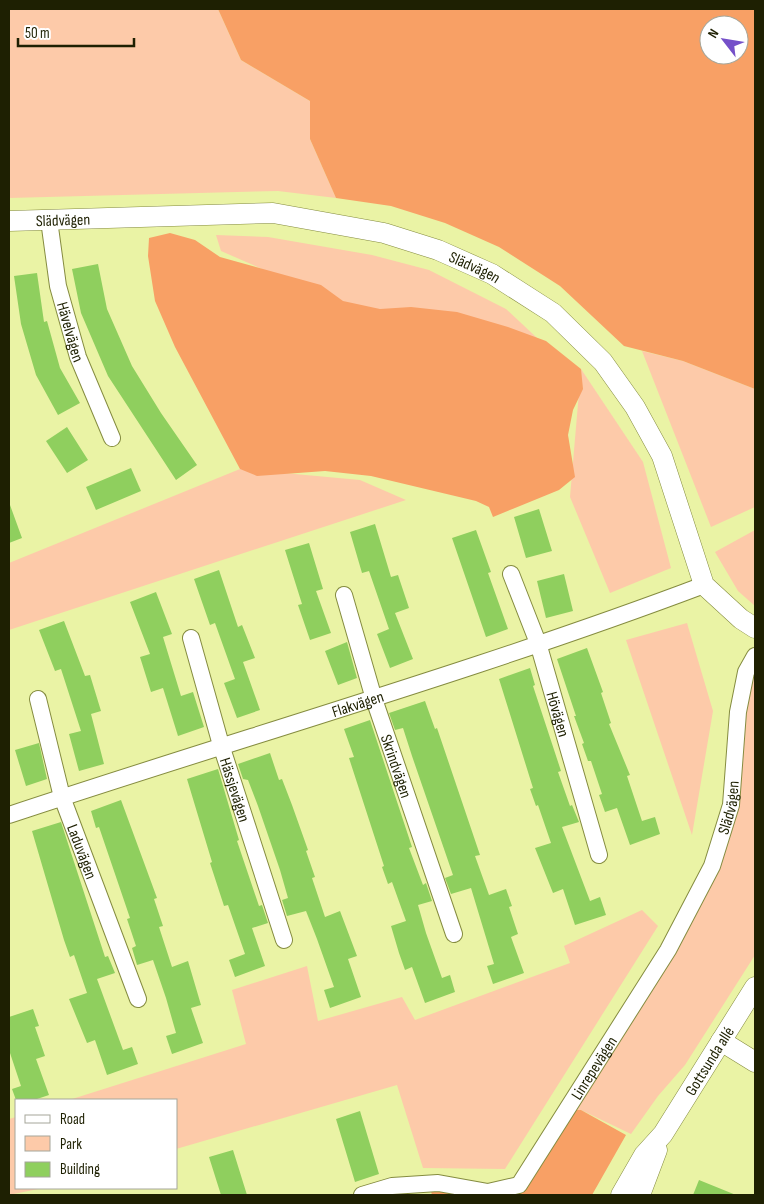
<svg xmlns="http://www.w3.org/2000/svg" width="764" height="1204" font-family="'Sofia Sans Condensed',sans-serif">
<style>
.green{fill:#fdcaa9}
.forest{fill:#f8a065;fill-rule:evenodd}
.building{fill:#8fcf5e}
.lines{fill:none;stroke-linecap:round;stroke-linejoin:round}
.minor-casing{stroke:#858c40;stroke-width:18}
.tertiary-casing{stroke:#858c40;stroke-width:21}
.minor{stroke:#fff;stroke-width:16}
.tertiary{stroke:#fff;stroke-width:20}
.labels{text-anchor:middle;stroke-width:4.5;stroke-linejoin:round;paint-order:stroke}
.street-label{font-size:16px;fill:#1e2002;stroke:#fff}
</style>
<rect width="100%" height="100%" fill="#eaf3a5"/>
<path class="green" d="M 9,9 L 218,9 L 241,60 L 310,101 L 310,139 L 336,198 L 278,191 L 9,198 Z
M 216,235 L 268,237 L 372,255 L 429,270 L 506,309 L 551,351 L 370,316 L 221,251 Z
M 642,351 L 683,361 L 755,389 L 755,507 L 711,527 Z
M 581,369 L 643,462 L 671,568 L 610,593 L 570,497 Z
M 240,469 L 360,480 L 406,500 L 9,630 L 9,563 Z
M 755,530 L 755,606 L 738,591 L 715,552 Z
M 687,623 L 713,711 L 692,835 L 626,640 Z
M 755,663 L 755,955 L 685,1065 L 658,1096 L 631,1134 L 581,1110 L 566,1110 L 712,866 L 735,746 Z
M 642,910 L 658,926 L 505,1169 L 423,1168 L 397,1085 L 176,1149 L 176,1100 L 69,1100 L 246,1044 L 232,990 L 307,966 L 318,1021 L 402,997 L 415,1020 L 570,963 L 564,946 Z
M 16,1117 L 16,1188 L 43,1188 L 9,1195 L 9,1119 Z"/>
<path class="forest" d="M 218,9 L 755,9 L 755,389 L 683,361 L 624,346 L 560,286 L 499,247 L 445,223 L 391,206 L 336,198 L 310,139 L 310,101 L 241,60 ZM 709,25 L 739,25 L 739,55 L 709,55 Z
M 170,233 L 195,240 L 220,257 L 321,285 L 343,301 L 380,309 L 411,307 L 457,312 L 508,327 L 546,341 L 581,369 L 583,389 L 573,410 L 568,435 L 575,477 L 559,490 L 493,517 L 489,507 L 476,501 L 371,476 L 325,471 L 257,476 L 240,469 L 175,347 L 155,301 L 148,256 L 149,238 Z
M 566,1110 L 581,1110 L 626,1135 L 592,1195 L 432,1195 L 429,1184 L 519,1185 Z"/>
<path class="building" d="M 98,264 L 107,309 L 132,366 L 161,413 L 197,465 L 176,480 L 108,376 L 81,313 L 72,269 Z
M 37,273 L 44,322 L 47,321 L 60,368 L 80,403 L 58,415 L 36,375 L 21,324 L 14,276 Z
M 67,427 L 88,460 L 67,473 L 46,441 Z
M 131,468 L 141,491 L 96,510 L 86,487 Z
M 10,505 L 22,538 L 9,543 L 9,506 Z
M 539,509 L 552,551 L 526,558 L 514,517 Z
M 375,524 L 391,577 L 398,575 L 409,608 L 395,613 L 413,659 L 390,668 L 377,634 L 389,629 L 369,571 L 362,573 L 350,532 Z
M 476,530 L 491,572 L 488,573 L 508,629 L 486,637 L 452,538 Z
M 309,543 L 323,589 L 316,591 L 331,633 L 310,640 L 298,605 L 302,604 L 285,550 Z
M 219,570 L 238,627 L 242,625 L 255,658 L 243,662 L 260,710 L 237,718 L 224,683 L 235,679 L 215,623 L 210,625 L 194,579 Z
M 564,574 L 573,611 L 546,618 L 537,581 Z
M 156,592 L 172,634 L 163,637 L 181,696 L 193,692 L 204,727 L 178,736 L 163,688 L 151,692 L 140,657 L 150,654 L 130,602 Z
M 64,621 L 85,676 L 90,675 L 101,711 L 91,714 L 104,764 L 79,771 L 69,734 L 81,731 L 61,669 L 55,671 L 39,630 Z
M 347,642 L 357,678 L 338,685 L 325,651 Z
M 587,648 L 603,692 L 601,693 L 611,723 L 609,724 L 630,775 L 627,776 L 642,821 L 655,817 L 660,834 L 630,845 L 617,808 L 605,812 L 599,795 L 602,794 L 591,761 L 588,761 L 582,744 L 584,743 L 574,716 L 576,716 L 557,659 Z
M 530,668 L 535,685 L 533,686 L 561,771 L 558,772 L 570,806 L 572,805 L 579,822 L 562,827 L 590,901 L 600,897 L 606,915 L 575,925 L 563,889 L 553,893 L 535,848 L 551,843 L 538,805 L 536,806 L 530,789 L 533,788 L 499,679 Z
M 425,701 L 435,729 L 437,728 L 480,855 L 475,856 L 489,895 L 506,889 L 512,906 L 509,907 L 518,934 L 511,937 L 524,973 L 493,984 L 487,966 L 494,964 L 471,888 L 451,894 L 445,878 L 453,875 L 412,756 L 403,728 L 395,730 L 389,713 Z
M 370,720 L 412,847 L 409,848 L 423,885 L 426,883 L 432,901 L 418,905 L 426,933 L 442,978 L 450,975 L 455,992 L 425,1003 L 412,967 L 405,970 L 399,953 L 391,926 L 406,921 L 392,882 L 388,884 L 382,867 L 384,866 L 349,758 L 354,757 L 344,729 Z
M 39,743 L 47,779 L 26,786 L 15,750 Z
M 270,753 L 279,780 L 282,779 L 292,805 L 308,850 L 306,851 L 315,877 L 312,878 L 325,917 L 340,911 L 357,956 L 348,959 L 361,997 L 330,1008 L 324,990 L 334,987 L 317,939 L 306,911 L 287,916 L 282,900 L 288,898 L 280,870 L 258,806 L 248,780 L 243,779 L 238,764 Z
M 218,769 L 239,840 L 237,841 L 259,906 L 262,905 L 268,923 L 252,928 L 265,966 L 235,977 L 229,960 L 245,954 L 228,905 L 224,906 L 210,863 L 212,862 L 187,779 Z
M 121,800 L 157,898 L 154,899 L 163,926 L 159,927 L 172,967 L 188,961 L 201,1005 L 191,1008 L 203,1043 L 172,1054 L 166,1036 L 176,1033 L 166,998 L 153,960 L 137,965 L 132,948 L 136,946 L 127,919 L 130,918 L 99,827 L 96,828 L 91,811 Z
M 61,822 L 105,957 L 108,956 L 115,973 L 97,979 L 123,1050 L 132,1047 L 138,1064 L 107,1075 L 95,1040 L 87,1043 L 69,999 L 87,993 L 74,955 L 70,957 L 64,940 L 32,831 Z
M 33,1009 L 39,1026 L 35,1027 L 45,1056 L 36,1059 L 49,1095 L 34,1100 L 16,1100 L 12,1089 L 21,1086 L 9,1050 L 9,1017 Z
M 360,1111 L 379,1174 L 355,1182 L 336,1119 Z
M 233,1150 L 247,1195 L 221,1195 L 209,1157 Z
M 699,1180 L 736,1195 L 693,1195 Z"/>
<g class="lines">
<g class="minor-casing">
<g id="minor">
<path id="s1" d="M 49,220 L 58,286 L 78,357 L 112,438"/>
<path id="s2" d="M 511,574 L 538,643 L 599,855"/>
<path id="s3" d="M 344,595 L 374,699 L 454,934"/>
<path id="s4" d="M 191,638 L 221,745 L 284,940"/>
<path id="s5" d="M 38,699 L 62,797 L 138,999"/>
<path id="s6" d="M 9,815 C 240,738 476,671 704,585"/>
<path id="s7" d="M 362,1195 L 392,1186 L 438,1183 L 488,1192 L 519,1185 L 668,950 L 712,866 L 731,805 L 738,712 L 746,672 L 755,656"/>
</g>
</g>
<g class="tertiary-casing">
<g id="tertiary">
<path id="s8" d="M 9,221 L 273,213 L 384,233 L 438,250 L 492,274 L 553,313 L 603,362 L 635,407 L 662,456 L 704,585 L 741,619 L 755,628"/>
<path d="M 721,1041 L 755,1062"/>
<path id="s9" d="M 621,1195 L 644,1155 L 663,1134 L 755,987"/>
<path d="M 640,1195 L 657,1150"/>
</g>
</g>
<use href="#minor" class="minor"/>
<use href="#tertiary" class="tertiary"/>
</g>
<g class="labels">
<g class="street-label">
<text dy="6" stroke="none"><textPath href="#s8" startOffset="54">Slädvägen</textPath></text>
<text dy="6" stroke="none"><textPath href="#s8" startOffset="474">Slädvägen</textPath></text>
<text dy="6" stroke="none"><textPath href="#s1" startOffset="114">Hävelvägen</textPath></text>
<text dy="6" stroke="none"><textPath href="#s6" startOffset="366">Flakvägen</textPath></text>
<text dy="6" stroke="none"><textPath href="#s2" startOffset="148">Hövägen</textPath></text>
<text dy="6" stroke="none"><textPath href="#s3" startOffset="179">Skrindvägen</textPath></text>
<text dy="6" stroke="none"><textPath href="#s4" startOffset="158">Hässjevägen</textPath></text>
<text dy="6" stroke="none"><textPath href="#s7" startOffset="594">Slädvägen</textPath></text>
<text dy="6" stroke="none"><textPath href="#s5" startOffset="159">Laduvägen</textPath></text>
<text dy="6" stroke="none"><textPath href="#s9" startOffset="161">Gottsunda allé</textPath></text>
<text dy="6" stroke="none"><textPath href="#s7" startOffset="299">Linrepevägen</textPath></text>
</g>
</g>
<rect width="764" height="1204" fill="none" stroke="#1e2002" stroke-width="20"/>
<rect x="15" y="1099" width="162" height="90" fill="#ffffff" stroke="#a5a69a"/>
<rect x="25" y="1115" width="25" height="8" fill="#ffffff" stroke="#a5a69a"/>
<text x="60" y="1124" font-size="15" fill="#1e2002">Road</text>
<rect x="25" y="1136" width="25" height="15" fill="#fdcaa9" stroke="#a5a69a"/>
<text x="60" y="1149" font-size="15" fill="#1e2002">Park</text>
<rect x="25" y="1162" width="25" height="15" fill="#8fcf5e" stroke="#a5a69a"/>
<text x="60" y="1174" font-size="15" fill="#1e2002">Building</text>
<g transform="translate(724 40) rotate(301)"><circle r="24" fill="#ffffff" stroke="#a5a69a"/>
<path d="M0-4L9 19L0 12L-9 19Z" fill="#7550c9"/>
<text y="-8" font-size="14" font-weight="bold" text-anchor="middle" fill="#1e2002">N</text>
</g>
<path d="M18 38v8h116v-8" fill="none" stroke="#1e2002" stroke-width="2.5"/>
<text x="25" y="38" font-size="15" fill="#1e2002" stroke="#ffffff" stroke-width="4" paint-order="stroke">50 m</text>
</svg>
